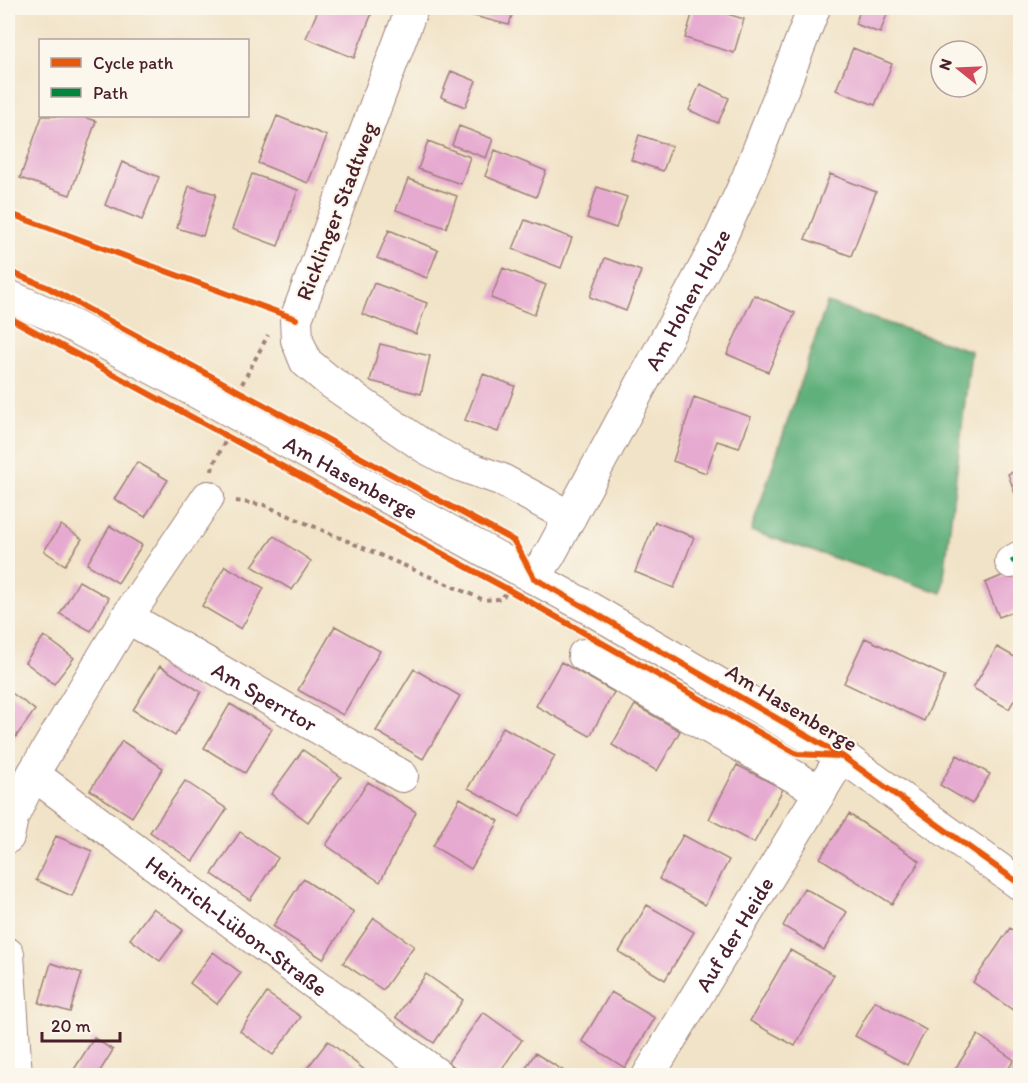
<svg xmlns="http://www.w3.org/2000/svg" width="1028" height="1083" font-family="Itim,sans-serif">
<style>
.forest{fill:#60b07c;stroke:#556854;stroke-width:1.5}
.building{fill:#e6a9d0}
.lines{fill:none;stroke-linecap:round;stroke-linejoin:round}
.minor-casing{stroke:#9e8179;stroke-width:34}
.path{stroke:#9e8179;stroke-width:4;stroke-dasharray:4.5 4.5;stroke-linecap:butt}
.minor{stroke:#fff;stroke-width:32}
.quiet{stroke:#00873e;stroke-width:4.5;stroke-dasharray:9 4.5;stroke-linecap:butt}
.cycleway-casing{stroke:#fbf7ec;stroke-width:10}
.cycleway{stroke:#e8590c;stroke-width:6}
.labels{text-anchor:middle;stroke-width:4.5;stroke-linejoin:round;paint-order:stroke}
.street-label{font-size:22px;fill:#4a1f2b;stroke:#fbf7ec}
</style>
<rect width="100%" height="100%" fill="#fbf7ec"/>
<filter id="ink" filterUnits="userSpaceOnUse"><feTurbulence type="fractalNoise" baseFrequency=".0167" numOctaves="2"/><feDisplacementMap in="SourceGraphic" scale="12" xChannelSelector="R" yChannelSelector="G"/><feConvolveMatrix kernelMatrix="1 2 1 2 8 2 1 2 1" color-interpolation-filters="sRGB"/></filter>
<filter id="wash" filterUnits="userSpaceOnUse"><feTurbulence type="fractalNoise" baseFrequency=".008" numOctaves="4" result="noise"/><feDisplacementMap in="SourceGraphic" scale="24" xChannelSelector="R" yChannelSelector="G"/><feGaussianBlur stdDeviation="1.35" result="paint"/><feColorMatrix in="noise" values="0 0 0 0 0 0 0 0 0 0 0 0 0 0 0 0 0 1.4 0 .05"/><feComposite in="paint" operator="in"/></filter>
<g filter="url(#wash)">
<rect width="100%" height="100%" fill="#f1e3c7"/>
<path class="forest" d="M 827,303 L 971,351 L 942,593 L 751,531 Z"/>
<g id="blocks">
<path class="building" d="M 319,8 L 374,8 L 354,58 L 306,38 Z
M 472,8 L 514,8 L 509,25 L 470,15 Z
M 694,8 L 707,8 L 744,19 L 734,53 L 685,38 Z
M 861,8 L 889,9 L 880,33 L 855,24 Z
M 853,48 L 892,64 L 875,105 L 836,90 Z
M 451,71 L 476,81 L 465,107 L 441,97 Z
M 700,84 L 729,98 L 718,123 L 689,110 Z
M 42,116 L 80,116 L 96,121 L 70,195 L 20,178 Z
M 277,116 L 327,136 L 308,183 L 258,163 Z
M 459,126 L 493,139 L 486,158 L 452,145 Z
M 639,135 L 672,146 L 663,171 L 631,160 Z
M 428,141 L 470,157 L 461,184 L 418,169 Z
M 495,150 L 546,171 L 536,197 L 485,176 Z
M 122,162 L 159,177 L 142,220 L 105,205 Z
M 252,174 L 298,190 L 278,246 L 232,229 Z
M 830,174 L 876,192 L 851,256 L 805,239 Z
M 408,179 L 457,196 L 446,228 L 396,210 Z
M 189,186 L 216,194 L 203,236 L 177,228 Z
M 597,187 L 627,197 L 616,228 L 587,218 Z
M 525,220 L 572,238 L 561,268 L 513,249 Z
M 389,230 L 438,250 L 427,278 L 377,258 Z
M 605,258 L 641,271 L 626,311 L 590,297 Z
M 503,268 L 546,285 L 534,315 L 491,298 Z
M 374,283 L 427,303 L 416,334 L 362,314 Z
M 754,295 L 795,313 L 768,372 L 727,354 Z
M 380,344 L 430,356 L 421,394 L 370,381 Z
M 483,374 L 515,386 L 498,432 L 465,420 Z
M 694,397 L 751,417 L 739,448 L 717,441 L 706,473 L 673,461 Z
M 137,462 L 168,480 L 145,517 L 114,499 Z
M 1020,469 L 1020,508 L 1008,474 Z
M 655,522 L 694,537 L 674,588 L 635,572 Z
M 61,525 L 82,539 L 65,565 L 44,551 Z
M 110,526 L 142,545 L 118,583 L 87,564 Z
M 274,536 L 311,561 L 292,590 L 252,566 Z
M 225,566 L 264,588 L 241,629 L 202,606 Z
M 1020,568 L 1020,609 L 999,617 L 985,583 Z
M 79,581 L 109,598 L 91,631 L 60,614 Z
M 335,626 L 380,651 L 343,715 L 298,690 Z
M 44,636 L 74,658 L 54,684 L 25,662 Z
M 865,638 L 945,676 L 924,721 L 844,683 Z
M 997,647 L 1020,660 L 1020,690 L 1009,709 L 973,688 Z
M 561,662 L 614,692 L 590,736 L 536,706 Z
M 160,666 L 201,692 L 175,736 L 133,710 Z
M 414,669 L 460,696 L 423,759 L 376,731 Z
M 9,691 L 35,710 L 10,745 L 8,743 Z
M 230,704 L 272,729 L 245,773 L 204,748 Z
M 635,705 L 680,731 L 657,771 L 612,745 Z
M 503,727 L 555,756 L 520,817 L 468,788 Z
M 122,741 L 163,768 L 132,817 L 90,790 Z
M 303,750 L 341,777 L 308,822 L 271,794 Z
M 957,755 L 990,774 L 972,804 L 940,785 Z
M 737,765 L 783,789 L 754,843 L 709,819 Z
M 185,781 L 227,809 L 193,861 L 150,832 Z
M 368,782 L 416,812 L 380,882 L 326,845 Z
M 460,798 L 499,821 L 471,869 L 433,846 Z
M 849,814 L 920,861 L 892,904 L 820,858 Z
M 240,832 L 278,858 L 250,900 L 212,874 Z
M 683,835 L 729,860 L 705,905 L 659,879 Z
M 56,836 L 92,851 L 72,896 L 36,880 Z
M 303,879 L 354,912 L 323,959 L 273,926 Z
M 804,888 L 847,912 L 824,950 L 783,926 Z
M 647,905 L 694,932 L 665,980 L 619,952 Z
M 153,908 L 183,930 L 160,961 L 130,939 Z
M 374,918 L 414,946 L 383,990 L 343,963 Z
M 1010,928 L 1020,936 L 1020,1015 L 973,982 Z
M 790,950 L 834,975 L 795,1046 L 750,1021 Z
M 213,952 L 241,973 L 217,1004 L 190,983 Z
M 51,963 L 82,973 L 70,1012 L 39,1003 Z
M 426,974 L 463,1000 L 434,1043 L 396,1017 Z
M 611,992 L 655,1018 L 625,1068 L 582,1041 Z
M 267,993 L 301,1017 L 273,1055 L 240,1031 Z
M 875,1001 L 926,1030 L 907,1065 L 855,1036 Z
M 483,1012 L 522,1040 L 497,1076 L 467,1076 L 448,1062 Z
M 978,1035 L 1014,1060 L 1004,1076 L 950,1076 Z
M 94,1038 L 113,1050 L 97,1076 L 81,1076 L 73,1071 Z
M 328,1041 L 367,1072 L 364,1076 L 301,1076 Z
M 535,1053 L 572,1076 L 521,1076 Z
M 1017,1064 L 1020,1067 L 1020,1076 L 1009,1076 Z"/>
</g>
</g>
<g filter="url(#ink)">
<use href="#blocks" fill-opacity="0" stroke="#9e8179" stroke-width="1.5"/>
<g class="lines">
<g class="minor-casing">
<g id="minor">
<path d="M 412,8 L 296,319 L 297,340 L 306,362 L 329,381 L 425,447 L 457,464 L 500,479 L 570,517"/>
<path id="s1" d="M 8,296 L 54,316 L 166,375 L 589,608 L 842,756 L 1020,884"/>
<path d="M 1011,562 L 1020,557"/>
<path id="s2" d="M 534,578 L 550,554 L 570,517 L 720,239 L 748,177 L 814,8"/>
<path id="s3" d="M 127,617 L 402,776"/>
<path d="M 584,655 L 821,792"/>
<path id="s4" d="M 33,774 L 439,1076"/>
<path d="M 8,837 L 12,818 L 33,774 L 127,617 L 208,497"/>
<path d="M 8,954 L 16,1076"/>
<path id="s5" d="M 648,1076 L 842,756"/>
</g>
</g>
<path class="path" d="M 242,384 L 268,335
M 212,471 L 213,465 L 226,440
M 236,501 L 264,505 L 484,600 L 501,599 L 506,593"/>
<use href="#minor" class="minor"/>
<path class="quiet" d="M 1011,562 L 1020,557"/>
<g class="cycleway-casing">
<path id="cycleway" d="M 8,213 L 296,319
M 8,271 L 49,288 L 514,541 L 534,578 L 842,756 L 1020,884
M 8,317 L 509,590 L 797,754 L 839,756"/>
</g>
<use href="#cycleway" class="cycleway"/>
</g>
</g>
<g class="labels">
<g class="street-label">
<text transform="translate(336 211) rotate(-69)" y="8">Ricklinger Stadtweg</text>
<text dy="8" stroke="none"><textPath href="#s2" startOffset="318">Am Hohen Holze</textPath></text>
<text dy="8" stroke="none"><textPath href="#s1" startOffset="388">Am Hasenberge</textPath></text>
<text dy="8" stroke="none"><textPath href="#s3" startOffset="159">Am Sperrtor</textPath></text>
<text transform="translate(792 707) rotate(31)" y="8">Am Hasenberge</text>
<text dy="8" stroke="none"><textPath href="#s4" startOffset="254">Heinrich-Lübon-Straße</textPath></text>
<text dy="8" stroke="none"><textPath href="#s5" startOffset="166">Auf der Heide</textPath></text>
</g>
</g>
<rect width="1028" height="1083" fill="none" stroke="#fbf7ec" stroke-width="30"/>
<rect x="39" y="39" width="210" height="78" fill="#fbf7ec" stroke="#b4a19f" stroke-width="1.5"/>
<rect x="51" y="58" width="30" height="9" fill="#e8590c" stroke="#b4a19f" stroke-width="1.5"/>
<text x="93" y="69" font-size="18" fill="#4a1f2b">Cycle path</text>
<rect x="51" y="88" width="30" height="9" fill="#00873e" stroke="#b4a19f" stroke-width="1.5"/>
<text x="93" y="99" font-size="18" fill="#4a1f2b">Path</text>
<g transform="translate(959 69) rotate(288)"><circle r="28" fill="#fbf7ec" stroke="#b4a19f" stroke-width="1.5"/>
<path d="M0-4.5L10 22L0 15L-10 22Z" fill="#d1495b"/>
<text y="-9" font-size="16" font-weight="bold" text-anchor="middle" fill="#4a1f2b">N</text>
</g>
<path d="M42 1032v9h78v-9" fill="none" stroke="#4a1f2b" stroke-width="3"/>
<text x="51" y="1032" font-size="18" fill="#4a1f2b" stroke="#fbf7ec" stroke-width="4.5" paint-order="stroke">20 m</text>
</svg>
